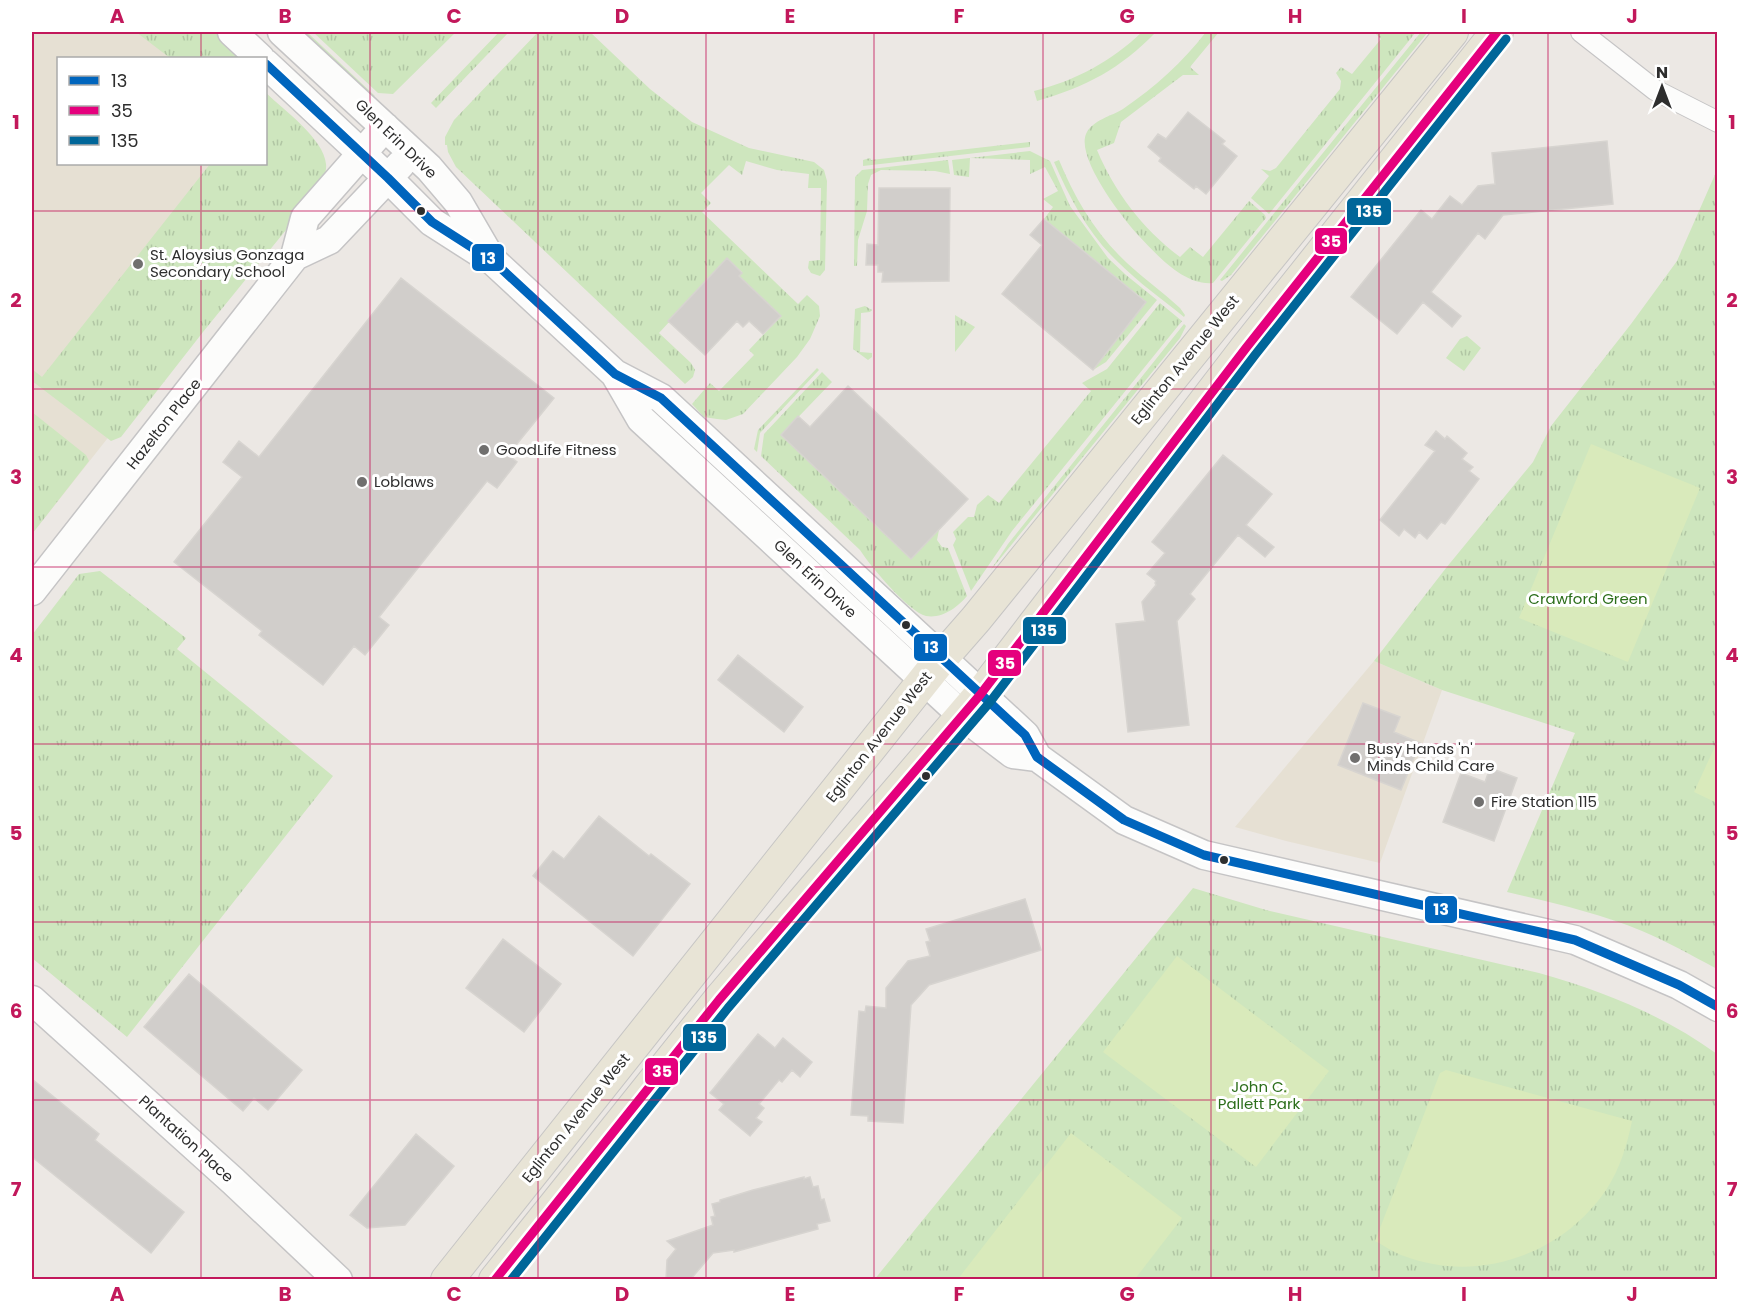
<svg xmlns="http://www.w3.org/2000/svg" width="1749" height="1311" font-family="Poppins,sans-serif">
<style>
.education{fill:#e6e0d3}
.grass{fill:url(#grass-tufts)}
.pitch{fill:#d9eabb}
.building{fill:#d1cecb;stroke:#d7d4d0;stroke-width:1.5}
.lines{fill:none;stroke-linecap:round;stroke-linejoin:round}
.street-casing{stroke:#c5c4c5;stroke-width:22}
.secondary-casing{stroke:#c5c4c5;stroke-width:31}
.primary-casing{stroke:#c6c5c4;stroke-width:34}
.street{stroke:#fcfcfb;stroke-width:20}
.secondary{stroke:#fcfcfb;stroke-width:28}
.primary{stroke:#e8e4d6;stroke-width:32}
.bus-1-casing{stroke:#fff;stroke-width:14}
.bus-2-casing{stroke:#fff;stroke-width:14}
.bus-3-casing{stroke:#fff;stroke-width:14}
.bus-1{stroke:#0065bd;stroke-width:9}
.bus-2{stroke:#e5007d;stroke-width:9}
.bus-3{stroke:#069;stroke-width:9}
.grid{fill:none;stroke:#c2185b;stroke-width:1.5;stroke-opacity:0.55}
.bus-dot{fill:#2e2e2e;stroke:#fff;stroke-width:2}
.poi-dot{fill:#706f6e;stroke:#fff;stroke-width:2}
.labels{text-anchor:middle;stroke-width:6;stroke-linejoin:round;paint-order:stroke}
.street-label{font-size:15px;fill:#2e2e2e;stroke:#fff}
.poi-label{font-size:15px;fill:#2e2e2e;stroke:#fff;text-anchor:start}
.park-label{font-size:15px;fill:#2c6e1b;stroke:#fff}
.line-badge{stroke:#fff;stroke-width:2}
.badge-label{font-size:16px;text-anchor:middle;font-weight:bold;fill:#fff}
.neatline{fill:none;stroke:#c2185b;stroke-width:2}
.grid-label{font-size:20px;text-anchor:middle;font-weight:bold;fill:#c2185b}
</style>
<defs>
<pattern id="grass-tufts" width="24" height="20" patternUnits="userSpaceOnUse" patternTransform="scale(1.5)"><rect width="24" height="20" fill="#cee6be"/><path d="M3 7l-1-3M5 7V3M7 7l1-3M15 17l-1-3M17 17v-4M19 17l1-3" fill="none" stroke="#b1c6a4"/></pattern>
</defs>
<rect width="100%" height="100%" fill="#ece8e4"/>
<path class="education" d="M 32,32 L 200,32 L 229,58 L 58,58 L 58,164 L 266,164 L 266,93 L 297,122 L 264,240 L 32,534 Z
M 1374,661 L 1442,690 L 1380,863 L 1286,841 L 1235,827 Z"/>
<path class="grass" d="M 136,32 L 215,32 L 238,58 L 170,58 Z
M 298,32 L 307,32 L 375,96 L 366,94 Z
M 313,32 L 456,32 L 393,94 L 378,93 Z
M 499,32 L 509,32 L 436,108 L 431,103 Z
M 538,32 L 590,32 L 650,89 L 692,122 L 749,148 L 814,162 L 824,170 L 827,181 L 825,270 L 820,276 L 811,273 L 808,268 L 809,261 L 820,260 L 821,188 L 808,188 L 809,174 L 777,170 L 746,161 L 742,175 L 729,165 L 701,193 L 711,203 L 702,212 L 798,304 L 807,295 L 819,306 L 820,316 L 810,339 L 797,357 L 743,414 L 726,420 L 717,419 L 704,417 L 692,404 L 710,383 L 719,391 L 754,355 L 749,350 L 781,316 L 739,276 L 742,272 L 727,259 L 659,333 L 691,363 L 695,370 L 693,377 L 685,384 L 456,167 L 448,152 L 447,145 L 445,145 L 445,137 L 454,120 Z
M 1142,32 L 1156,32 C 1120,69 1086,87 1037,101 L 1034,91 C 1075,81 1112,61 1142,32 Z
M 1206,32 L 1219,32 L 1190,67 L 1199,75 L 1183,75 L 1121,122 L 1114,143 L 1097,150 C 1115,193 1143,229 1180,257 L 1190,247 L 1203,257 L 1249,201 L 1265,215 L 1266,218 L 1213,283 C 1184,286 1157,255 1139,236 C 1123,219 1076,158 1086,134 C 1092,120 1112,116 1123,109 C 1155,87 1183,62 1206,32 Z
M 1378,32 L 1416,32 L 1269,214 L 1251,198 L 1269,176 L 1261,169 L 1270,171 L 1276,168 L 1340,89 L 1341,81 L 1336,73 L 1341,67 L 1352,74 L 1381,39 L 1376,34 Z
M 1421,32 L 1428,32 L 1231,275 L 1222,281 L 1220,280 Z
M 266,93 C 284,110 324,139 326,164 C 327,171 323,180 321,187 L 203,332 L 121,437 L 111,441 L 32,381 L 32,369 L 42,377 L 210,164 L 266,164 Z
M 1030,142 L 1030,147 L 863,166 L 863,160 L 870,158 L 871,160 Z
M 1030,151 L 1050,161 L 1070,206 L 1108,258 L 1126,275 L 1157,300 L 1106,362 L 1093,370 L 1146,302 L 1044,219 L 1053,207 L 1043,199 L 1058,191 L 1045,167 L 1030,174 L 1030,160 L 970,158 L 969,177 L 954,175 L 952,160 Z
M 948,160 L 950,174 L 935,171 L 881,170 L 871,175 L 868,184 L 867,211 L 858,240 L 857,266 L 854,266 L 855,177 L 862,170 Z
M 1059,160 C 1075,199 1096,234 1127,263 C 1144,279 1163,292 1180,308 L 1185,315 L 1184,317 C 1162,299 1139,283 1119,263 C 1089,235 1070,199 1054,162 Z
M 1717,170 L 1718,246 L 1715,251 L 1718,253 L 1717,969 C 1693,956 1668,942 1642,931 C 1599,913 1553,903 1507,892 L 1575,733 L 1442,690 L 1374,661 L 1446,568 L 1533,462 L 1551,426 L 1631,324 L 1677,261 Z
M 1160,303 L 1182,321 L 1012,531 L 971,591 L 953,545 L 956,539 L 953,532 L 968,517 L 974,517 L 977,505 L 988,495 L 999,503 L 1091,391 L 1082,383 L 1107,369 Z
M 865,306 L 872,310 L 870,312 L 861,313 L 860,352 L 872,353 L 872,357 L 868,360 L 853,349 L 855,309 Z
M 955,315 L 975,327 L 955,352 Z
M 1184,324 L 1186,326 L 1180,338 L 990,571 L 1008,544 Z
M 1467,336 L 1481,348 L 1464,371 L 1446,358 L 1460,339 Z
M 817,368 L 819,370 L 760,433 L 757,452 L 754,449 L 758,430 Z
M 822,372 L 832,382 L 781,435 L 911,558 L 939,530 L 937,540 L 942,547 L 948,548 L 967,596 C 958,607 942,619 926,616 C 909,612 870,566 860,550 L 761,456 L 764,434 Z
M 32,412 L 86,455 L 89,461 L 32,534 Z
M 100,571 L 186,638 L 177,649 L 333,776 L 127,1037 L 32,958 L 32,635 L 79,574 Z
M 1193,888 L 1266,910 L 1539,973 C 1603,991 1663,1015 1717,1054 L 1717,1279 L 874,1280 Z"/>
<path class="pitch" d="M 1591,444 L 1700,488 L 1628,662 L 1519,618 Z
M 1717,742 L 1717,803 L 1694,792 Z
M 1177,956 L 1329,1071 L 1256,1167 L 1103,1052 Z
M 1446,1070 L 1632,1121 C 1627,1145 1620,1169 1606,1190 C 1562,1255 1478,1284 1404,1256 C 1394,1253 1385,1246 1375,1241 L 1440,1073 Z
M 1071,1133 L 1182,1218 L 1135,1279 L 958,1279 Z"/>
<path class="building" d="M 1188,112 L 1225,141 L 1222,144 L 1237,156 L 1206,194 L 1196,186 L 1194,189 L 1159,161 L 1161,158 L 1148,147 L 1158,134 L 1166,139 Z
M 1607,141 L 1613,204 L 1503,215 L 1485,239 L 1478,233 L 1431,292 L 1461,316 L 1452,327 L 1423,302 L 1397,334 L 1351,297 L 1421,210 L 1432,219 L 1450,196 L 1462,205 L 1478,186 L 1495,184 L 1492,153 Z
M 879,188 L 950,188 L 949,281 L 882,282 L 883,272 L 878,272 L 878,265 L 866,265 L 867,244 L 878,245 Z
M 1044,219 L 1146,302 L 1093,370 L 1002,294 L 1042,245 L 1030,235 Z
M 727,258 L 742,273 L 739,276 L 781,316 L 763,334 L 749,321 L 743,327 L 737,321 L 705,355 L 668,321 Z
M 401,278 L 554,398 L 508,455 L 517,462 L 497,488 L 487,481 L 379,617 L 389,625 L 365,655 L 354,646 L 323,685 L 259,635 L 262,631 L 174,562 L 242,477 L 223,462 L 239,441 L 259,457 Z
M 848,386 L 968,499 L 911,559 L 781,435 L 798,416 L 810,427 Z
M 1436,431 L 1445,439 L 1447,436 L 1467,453 L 1462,459 L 1473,467 L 1469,471 L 1479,479 L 1445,524 L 1441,522 L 1427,539 L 1419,532 L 1415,538 L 1404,529 L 1399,536 L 1380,520 L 1435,451 L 1425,445 Z
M 1223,455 L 1272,494 L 1246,525 L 1274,547 L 1265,557 L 1238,535 L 1190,594 L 1195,599 L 1177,621 L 1189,725 L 1128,732 L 1116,624 L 1145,621 L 1142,602 L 1156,585 L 1155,583 L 1156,581 L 1147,574 L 1165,553 L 1152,542 Z
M 738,655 L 803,707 L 784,732 L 718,680 Z
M 1363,703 L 1400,717 L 1394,732 L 1420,743 L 1401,790 L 1338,765 Z
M 1490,768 L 1517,778 L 1494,841 L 1443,822 L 1461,773 L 1485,782 Z
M 599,816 L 649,856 L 651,854 L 690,884 L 633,956 L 533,876 L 553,851 L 564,859 Z
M 1025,899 L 1041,950 L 929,985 L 911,1005 L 903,1123 L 868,1121 L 868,1116 L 851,1115 L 859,1011 L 865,1012 L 866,1006 L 886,1008 L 886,988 L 908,961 L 930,956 L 926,942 L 930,941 L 926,929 Z
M 503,939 L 561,984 L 524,1032 L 466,988 Z
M 189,974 L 302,1070 L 268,1110 L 254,1098 L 243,1111 L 144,1027 Z
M 758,1034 L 775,1048 L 783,1038 L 812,1062 L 800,1077 L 792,1070 L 782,1082 L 779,1080 L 759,1104 L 764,1108 L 756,1118 L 762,1122 L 750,1136 L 719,1110 L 724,1104 L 710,1093 Z
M 32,1079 L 99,1134 L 95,1140 L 184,1212 L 151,1253 L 32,1157 Z
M 416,1134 L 454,1166 L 405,1225 L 367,1228 L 350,1215 Z
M 804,1177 L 804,1179 L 810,1177 L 813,1187 L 818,1186 L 821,1200 L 824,1199 L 830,1221 L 817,1224 L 818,1229 L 734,1252 L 734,1250 L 713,1253 L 690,1280 L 666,1280 L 667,1260 L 676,1249 L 667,1241 L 713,1225 L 711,1217 L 715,1216 L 712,1204 L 720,1202 L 720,1200 L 753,1190 Z"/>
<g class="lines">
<g class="street-casing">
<path id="street" d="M 1581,32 L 1655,90 L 1718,122"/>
</g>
<g class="secondary-casing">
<path id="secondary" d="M 232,32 L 260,58
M 282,32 L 429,168 L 458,202 L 490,257
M 266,64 L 388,178 L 432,222 L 493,261 L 615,374 L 661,398 L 1025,735 L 1037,757 L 1124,820 L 1204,855 L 1575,940 L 1679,985 L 1718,1007
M 295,256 L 329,240 L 401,164
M 615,374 L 641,419 L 963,716 L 1013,754 L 1037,757
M 32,591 L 295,256 L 305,218 L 385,127
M 32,1000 L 233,1181 L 338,1280"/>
</g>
<g class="primary-casing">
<path id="primary" d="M 447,1280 L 941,659 L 976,619 L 1452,32
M 495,1280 L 719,1000 L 980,695 L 1246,348 L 1497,32"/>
</g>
<use href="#street" class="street"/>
<use href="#secondary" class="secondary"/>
<use href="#primary" class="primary"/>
<g class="bus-1-casing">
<path id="bus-1" d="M 266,64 L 388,178 L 432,222 L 493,261 L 615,374 L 661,398 L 1025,735 L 1037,757 L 1124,820 L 1204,855 L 1575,940 L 1679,985 L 1718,1007"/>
</g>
<g class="bus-2-casing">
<path id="bus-2" d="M 495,1280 L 719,1000 L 980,695 L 1246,348 L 1497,32"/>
</g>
<g class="bus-3-casing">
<path id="bus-3" d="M 511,1280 L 728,1008 L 990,702 L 1255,355 L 1506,39"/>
</g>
<use href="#bus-1" class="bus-1"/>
<use href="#bus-2" class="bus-2"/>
<use href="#bus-3" class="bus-3"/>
</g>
<path class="grid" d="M 201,32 L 201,58M 370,32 L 370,1280M 538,32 L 538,1280M 706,32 L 706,1280M 874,32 L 874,1280M 1043,32 L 1043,1280M 1211,32 L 1211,1280M 1379,32 L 1379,1280M 1548,32 L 1548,1280M 201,164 L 201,1280M 32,211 L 1718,211M 32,389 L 1718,389M 32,567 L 1718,567M 32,744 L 1718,744M 32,922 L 1718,922M 32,1100 L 1718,1100"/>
<g class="bus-dot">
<circle cx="421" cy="211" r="5"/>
<circle cx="906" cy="625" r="5"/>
<circle cx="926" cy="776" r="5"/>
<circle cx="1224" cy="860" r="5"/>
</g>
<g class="poi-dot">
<circle cx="138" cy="264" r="6"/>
<circle cx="484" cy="450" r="6"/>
<circle cx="362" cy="482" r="6"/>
<circle cx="1355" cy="758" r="6"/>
<circle cx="1479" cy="802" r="6"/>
</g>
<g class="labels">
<g class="street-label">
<text transform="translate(396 139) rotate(44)" y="5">Glen Erin Drive</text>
<text transform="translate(1185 360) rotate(-51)" y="5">Eglinton Avenue West</text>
<text transform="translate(164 424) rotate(-52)" y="5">Hazelton Place</text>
<text transform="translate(815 579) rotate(43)" y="5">Glen Erin Drive</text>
<text transform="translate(879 737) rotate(-52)" y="5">Eglinton Avenue West</text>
<text transform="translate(576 1118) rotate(-51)" y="5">Eglinton Avenue West</text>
<text transform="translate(186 1139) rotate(42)" y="5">Plantation Place</text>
</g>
<g class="poi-label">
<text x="150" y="260">St. Aloysius Gonzaga<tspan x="150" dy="17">Secondary School</tspan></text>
<text x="496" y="455">GoodLife Fitness</text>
<text x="374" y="487">Loblaws</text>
<text x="1367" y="754">Busy Hands 'n'<tspan x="1367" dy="17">Minds Child Care</tspan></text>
<text x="1491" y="807">Fire Station 115</text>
</g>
<g class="park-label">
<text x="1588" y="604">Crawford Green</text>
<text x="1259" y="1092">John C.<tspan x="1259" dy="17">Pallett Park</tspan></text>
</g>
</g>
<g class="line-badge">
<rect x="1346" y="197" width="46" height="29" rx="6" fill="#069"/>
<rect x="1314" y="227" width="34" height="28" rx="6" fill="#e5007d"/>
<rect x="471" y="243" width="34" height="29" rx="6" fill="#0065bd"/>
<rect x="1022" y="616" width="45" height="29" rx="6" fill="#069"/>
<rect x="913" y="633" width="35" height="29" rx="6" fill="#0065bd"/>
<rect x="987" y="649" width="35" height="28" rx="6" fill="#e5007d"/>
<rect x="1424" y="895" width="34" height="29" rx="6" fill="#0065bd"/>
<rect x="682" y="1023" width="45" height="29" rx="6" fill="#069"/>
<rect x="644" y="1057" width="35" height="29" rx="6" fill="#e5007d"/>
</g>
<g class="badge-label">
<text x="1369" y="217">135</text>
<text x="1331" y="247">35</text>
<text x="488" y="264">13</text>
<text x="1044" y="636">135</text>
<text x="931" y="653">13</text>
<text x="1005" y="669">35</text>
<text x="1441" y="915">13</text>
<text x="704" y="1043">135</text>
<text x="662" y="1077">35</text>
</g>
<rect width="1749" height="1311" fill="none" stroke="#ffffff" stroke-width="66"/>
<rect x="57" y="57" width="210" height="108" fill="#ffffff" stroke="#ababab" stroke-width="1.5"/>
<rect x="69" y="76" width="30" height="9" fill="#0065bd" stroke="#ababab" stroke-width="1.5"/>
<text x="111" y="87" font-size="18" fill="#2e2e2e">13</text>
<rect x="69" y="106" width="30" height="9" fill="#e5007d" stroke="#ababab" stroke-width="1.5"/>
<text x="111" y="117" font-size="18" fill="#2e2e2e">35</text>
<rect x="69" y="136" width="30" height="9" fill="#006699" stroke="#ababab" stroke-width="1.5"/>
<text x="111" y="147" font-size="18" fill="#2e2e2e">135</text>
<g transform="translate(1662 87)" stroke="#ffffff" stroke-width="4.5" paint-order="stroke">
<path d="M0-4.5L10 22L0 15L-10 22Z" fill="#2e2e2e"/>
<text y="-9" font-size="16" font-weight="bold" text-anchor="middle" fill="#2e2e2e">N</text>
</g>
<rect x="33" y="33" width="1683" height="1245" class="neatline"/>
<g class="grid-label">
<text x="117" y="23">A</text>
<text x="285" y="23">B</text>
<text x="454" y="23">C</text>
<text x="622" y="23">D</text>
<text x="790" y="23">E</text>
<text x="959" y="23">F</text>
<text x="1127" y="23">G</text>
<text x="1295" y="23">H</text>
<text x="1464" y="23">I</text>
<text x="1632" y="23">J</text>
<text x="16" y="129">1</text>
<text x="1732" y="129">1</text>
<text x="16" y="307">2</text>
<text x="1732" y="307">2</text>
<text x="16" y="484">3</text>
<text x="1732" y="484">3</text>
<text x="16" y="662">4</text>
<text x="1732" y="662">4</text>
<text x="16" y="840">5</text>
<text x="1732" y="840">5</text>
<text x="16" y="1018">6</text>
<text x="1732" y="1018">6</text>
<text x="16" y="1196">7</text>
<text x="1732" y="1196">7</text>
<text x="117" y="1301">A</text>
<text x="285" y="1301">B</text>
<text x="454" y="1301">C</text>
<text x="622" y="1301">D</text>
<text x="790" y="1301">E</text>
<text x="959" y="1301">F</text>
<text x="1127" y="1301">G</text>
<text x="1295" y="1301">H</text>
<text x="1464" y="1301">I</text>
<text x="1632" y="1301">J</text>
</g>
</svg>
